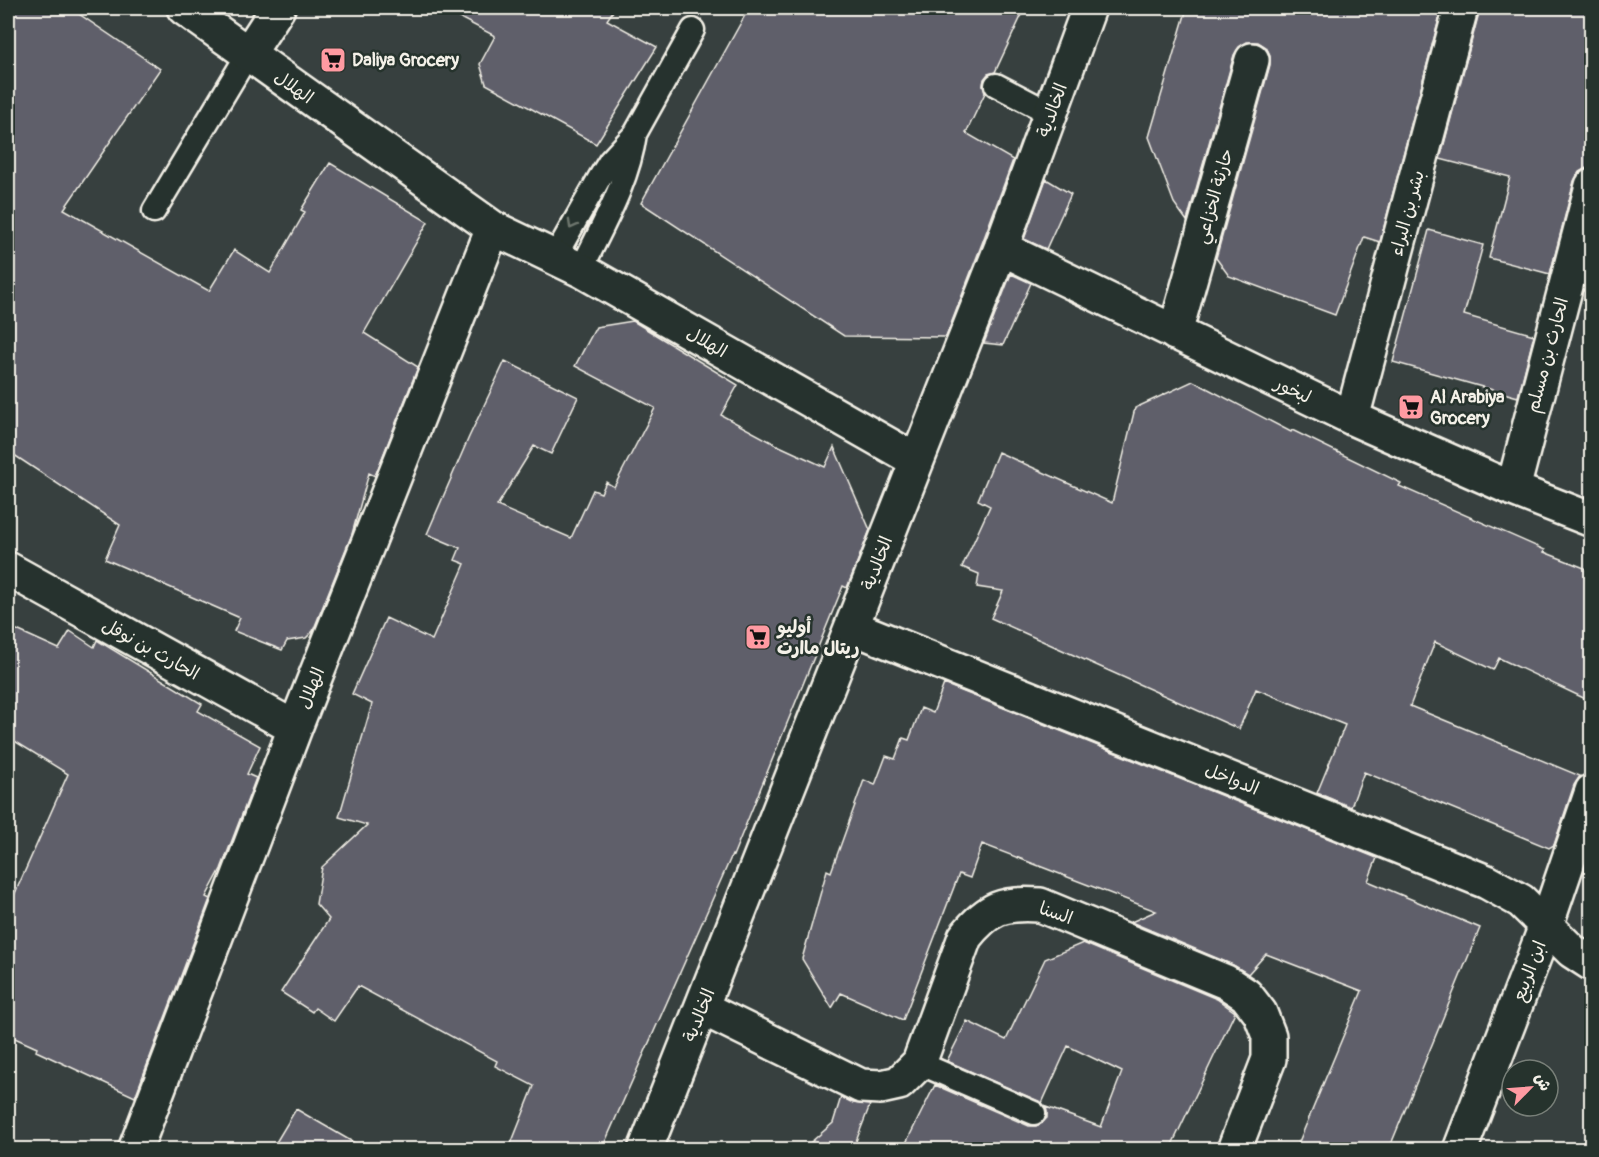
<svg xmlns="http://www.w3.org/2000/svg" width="1599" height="1157" font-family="Pangolin,'Playpen Sans Arabic',sans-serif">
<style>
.building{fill:#5f5e6a;stroke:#f4f1e8;stroke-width:1.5}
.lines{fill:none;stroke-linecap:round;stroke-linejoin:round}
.lane-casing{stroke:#f4f1e8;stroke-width:27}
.street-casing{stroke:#f4f1e8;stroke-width:38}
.lane{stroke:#26332d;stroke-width:22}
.street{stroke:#26332d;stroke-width:33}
.oneway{stroke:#6e766e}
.labels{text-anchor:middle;stroke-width:5;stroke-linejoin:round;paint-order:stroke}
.poi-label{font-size:18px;font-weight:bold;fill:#f4f1e8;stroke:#26332d;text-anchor:start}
.street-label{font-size:18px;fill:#f4f1e8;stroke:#26332d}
</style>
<rect width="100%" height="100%" fill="#37403f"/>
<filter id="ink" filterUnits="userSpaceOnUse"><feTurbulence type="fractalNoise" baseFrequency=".0167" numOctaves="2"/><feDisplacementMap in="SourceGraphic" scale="12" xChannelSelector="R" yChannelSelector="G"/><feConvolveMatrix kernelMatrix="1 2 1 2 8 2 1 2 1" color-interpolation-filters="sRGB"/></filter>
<g filter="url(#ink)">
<path class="building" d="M 8,8 L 70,8 L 160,69 L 64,209 L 209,291 L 234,250 L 270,273 L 305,212 L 301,210 L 330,163 L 428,222 L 364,333 L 418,367 L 375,476 L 369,473 L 352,534 L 313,631 L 306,638 L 287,641 L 282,650 L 234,631 L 240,618 L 105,559 L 120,525 L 8,451 Z
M 441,8 L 615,8 L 607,20 L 657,47 L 596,144 L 486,84 L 480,64 L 495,36 Z
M 749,8 L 1025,8 L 995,72 L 988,74 L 984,79 L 983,86 L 985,93 L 966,133 L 1013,160 L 983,241 L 946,337 L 844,336 L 641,203 Z
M 1187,8 L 1442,8 L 1380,242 L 1364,237 L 1335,315 L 1229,276 L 1216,258 L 1270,65 L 1270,55 L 1266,47 L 1258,42 L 1247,42 L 1239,47 L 1234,55 L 1187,221 L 1174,203 L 1149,137 Z
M 1479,8 L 1592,8 L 1592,168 L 1586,168 L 1579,172 L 1574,181 L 1550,274 L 1489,258 L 1510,177 L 1440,159 L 1479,13 Z
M 1046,179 L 1071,194 L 1046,249 L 1024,239 Z
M 1429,230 L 1483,245 L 1464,315 L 1534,335 L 1518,397 L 1393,362 Z
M 1011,274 L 1031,283 L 1003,345 L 984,343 Z
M 633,321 L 738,385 L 721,415 L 775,444 L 825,467 L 834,447 L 870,530 L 847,588 L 843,586 L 733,856 L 732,855 L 602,1149 L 509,1149 L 534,1086 L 495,1066 L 497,1061 L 358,986 L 334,1021 L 315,1008 L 312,1012 L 281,992 L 329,919 L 316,904 L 322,867 L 367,825 L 339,817 L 372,704 L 352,694 L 386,618 L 432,640 L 465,564 L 455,560 L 460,548 L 427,534 L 469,437 L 505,361 L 578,397 L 551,454 L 534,446 L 497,506 L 571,538 L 593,490 L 601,493 L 606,482 L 614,487 L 655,408 L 575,366 L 596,327 Z
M 1193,381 L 1291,432 L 1292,430 L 1401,483 L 1399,486 L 1545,550 L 1544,552 L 1592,571 L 1592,702 L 1499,658 L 1493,670 L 1435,642 L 1410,706 L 1580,776 L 1574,785 L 1554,845 L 1549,848 L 1364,772 L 1351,807 L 1317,793 L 1345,725 L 1256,689 L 1239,729 L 991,618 L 1003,591 L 977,587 L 979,574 L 962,567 L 990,506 L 978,500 L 998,452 L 1112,503 L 1135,408 Z
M 8,626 L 59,649 L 70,631 L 94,647 L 97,640 L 202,704 L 198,711 L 260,746 L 247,774 L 256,778 L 221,869 L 206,897 L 210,899 L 135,1097 L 36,1051 L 37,1048 L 8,1035 L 8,909 L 68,774 L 8,737 Z
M 944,684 L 1377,858 L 1368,881 L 1480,928 L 1389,1149 L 1296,1149 L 1362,991 L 1266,954 L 1248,974 L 1233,965 L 1131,922 L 1156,911 L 982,844 L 970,878 L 959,874 L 903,1020 L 841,993 L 832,1008 L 802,959 L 827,870 L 831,872 L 864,780 L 875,785 L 886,756 L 895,759 L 903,738 L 909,740 L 921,708 L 933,713 Z
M 1083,943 L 1217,999 L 1235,1012 L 1170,1149 L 903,1149 L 935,1085 L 1029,1126 L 1036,1126 L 1042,1123 L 1047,1118 L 1047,1112 L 1046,1107 L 1101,1127 L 1122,1072 L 1068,1046 L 1042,1103 L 947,1061 L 967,1021 L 1006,1040 L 1045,959 Z
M 841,1097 L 853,1103 L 870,1105 L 853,1149 L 803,1149 L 833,1123 Z
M 296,1109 L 365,1149 L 272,1149 Z"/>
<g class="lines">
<g class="lane-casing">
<path id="lane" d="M 996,85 L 1050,113
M 154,211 L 248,54
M 554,258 L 600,177 L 610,161 L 635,134 L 693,30
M 581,270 C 602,226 628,183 635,134
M 919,1063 L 1034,1113"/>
</g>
<g class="street-casing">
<path id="street" d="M 184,8 L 493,228 L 581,270 L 917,461
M 248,54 L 278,8
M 1001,248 L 1352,418 L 1513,489 L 1592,520
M 1175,333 L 1252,60
M 1352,418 L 1461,8
M 1513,489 L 1592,186
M 8,569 L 295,728
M 852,627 L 1487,882 L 1521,901 L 1572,951 L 1592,964
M 702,1008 L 861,1086 L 881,1087 L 899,1083 L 919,1063 L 965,937 C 988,908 1003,902 1040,905 L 1226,982 L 1246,995 L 1260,1013 L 1269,1036 L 1269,1059 L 1234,1150
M 135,1150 L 295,728 L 493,228
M 645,1150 L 1001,248 L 1089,8
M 1460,1150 L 1546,926 L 1592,791"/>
</g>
<use href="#lane" class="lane"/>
<use href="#street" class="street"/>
</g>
<defs><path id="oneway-chevron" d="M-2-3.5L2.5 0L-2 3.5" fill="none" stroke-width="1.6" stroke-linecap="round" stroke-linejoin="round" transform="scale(1.5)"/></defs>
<use class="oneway" href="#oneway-chevron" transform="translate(572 225) rotate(119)"/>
</g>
<defs>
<g id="supermarket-square" transform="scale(1.35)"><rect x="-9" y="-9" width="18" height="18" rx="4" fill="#ff9aa2" stroke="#26332d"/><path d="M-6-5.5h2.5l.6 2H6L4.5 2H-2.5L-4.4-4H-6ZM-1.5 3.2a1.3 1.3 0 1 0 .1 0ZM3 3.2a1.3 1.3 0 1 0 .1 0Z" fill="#111"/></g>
</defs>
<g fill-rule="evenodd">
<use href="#supermarket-square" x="333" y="60"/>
<use href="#supermarket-square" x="1411" y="407"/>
<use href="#supermarket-square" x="758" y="637"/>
</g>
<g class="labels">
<g class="poi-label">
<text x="352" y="66">Daliya Grocery</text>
<text x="1430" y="403">Al Arabiya<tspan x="1430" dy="21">Grocery</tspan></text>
<text x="777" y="633">أوليو<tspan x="777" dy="21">ريتال ماارت</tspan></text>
</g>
<g class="street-label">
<text transform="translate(294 87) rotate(35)" y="6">الهلال</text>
<text transform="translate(1052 110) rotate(-70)" y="6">الخالدية</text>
<text transform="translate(1214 196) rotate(-74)" y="6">حارثة الخزاعي</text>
<text transform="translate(1407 213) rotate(-75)" y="6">بشر بن البراء</text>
<text transform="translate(707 342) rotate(30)" y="6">الهلال</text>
<text transform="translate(1547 355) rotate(-75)" y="6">الحارث بن مسلم</text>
<text transform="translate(1293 390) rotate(26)" y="6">لبخور</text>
<text transform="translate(877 563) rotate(-69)" y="6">الخالدية</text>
<text transform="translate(151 649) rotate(29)" y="6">الحارث بن نوفل</text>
<text transform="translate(311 688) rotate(-68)" y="6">الهلال</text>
<text transform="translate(1232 779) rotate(22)" y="6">الدواخل</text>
<text transform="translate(1056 913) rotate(20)" y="6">السنا</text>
<text transform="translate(1529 971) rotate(-69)" y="6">ابن الربيع</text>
<text transform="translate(699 1015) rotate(-68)" y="6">الخالدية</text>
</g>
</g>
<rect width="1599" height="1157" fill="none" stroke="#26332d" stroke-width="30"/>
<rect x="15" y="15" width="1569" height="1127" fill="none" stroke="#f4f1e8" stroke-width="2" filter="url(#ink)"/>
<g transform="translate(1530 1088) rotate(65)"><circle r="28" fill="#26332d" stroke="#787f78" stroke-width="1.5"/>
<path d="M0-4.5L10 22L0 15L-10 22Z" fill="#ff9aa2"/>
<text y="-9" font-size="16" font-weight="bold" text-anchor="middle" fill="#f4f1e8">ش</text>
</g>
</svg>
